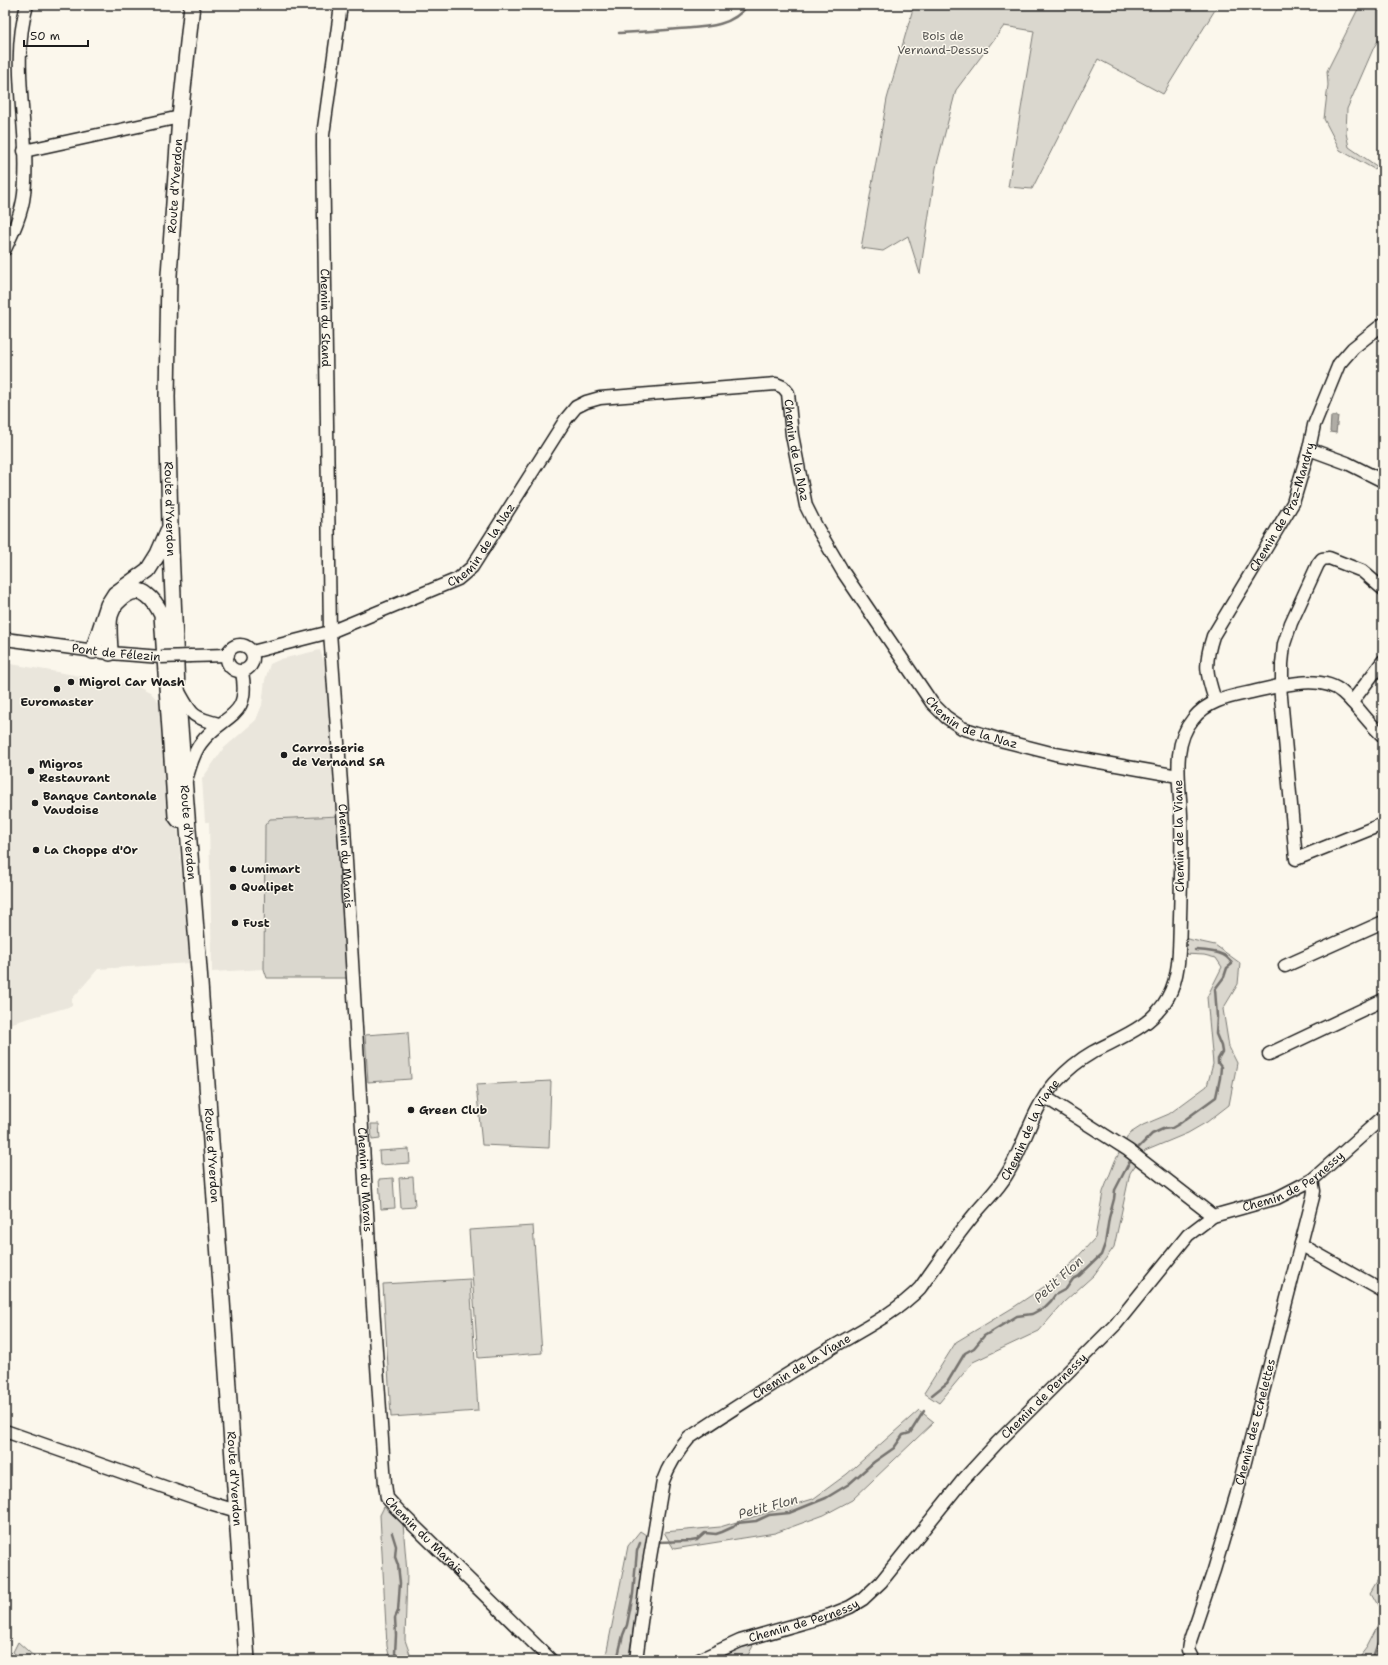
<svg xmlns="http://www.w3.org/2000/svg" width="1388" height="1665" font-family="'Shantell Sans',sans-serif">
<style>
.built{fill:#eae6dc}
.green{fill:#dad7ce;stroke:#7b7a75}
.water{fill:#afaca5;stroke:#74726e}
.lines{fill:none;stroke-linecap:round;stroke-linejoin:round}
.stream{stroke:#74726e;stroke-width:2.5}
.minor-casing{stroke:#1c1c1c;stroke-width:15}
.major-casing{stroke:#1c1c1c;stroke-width:18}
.minor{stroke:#fbf7ec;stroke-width:12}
.major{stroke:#fbf7ec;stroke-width:15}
.minor-bridge-casing{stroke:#1c1c1c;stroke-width:15;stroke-linecap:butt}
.minor-bridge{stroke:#fbf7ec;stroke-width:12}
.poi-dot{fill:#1c1c1c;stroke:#fbf7ec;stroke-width:1.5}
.labels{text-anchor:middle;stroke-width:3;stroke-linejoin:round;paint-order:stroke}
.park-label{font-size:12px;fill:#555451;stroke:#fbf7ec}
.street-label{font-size:12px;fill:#1c1c1c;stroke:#fbf7ec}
.poi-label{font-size:12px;font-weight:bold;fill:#1c1c1c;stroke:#fbf7ec;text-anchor:start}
.water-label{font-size:13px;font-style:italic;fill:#575653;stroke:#fbf7ec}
</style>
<rect width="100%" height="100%" fill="#fbf7ec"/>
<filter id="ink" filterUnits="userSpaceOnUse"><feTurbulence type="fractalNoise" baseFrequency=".025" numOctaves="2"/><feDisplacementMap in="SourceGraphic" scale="8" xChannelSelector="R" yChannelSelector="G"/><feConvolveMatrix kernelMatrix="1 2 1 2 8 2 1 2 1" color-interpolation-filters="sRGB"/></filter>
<g filter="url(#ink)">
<path class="built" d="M 320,650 L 328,674 L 340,816 L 270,819 L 265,825 L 264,969 L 212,972 L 209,822 L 205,822 L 202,779 L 223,749 L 256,720 L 262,705 L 265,680 L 270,664 L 281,659 Z
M 5,663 L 138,686 L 150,692 L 159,702 L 164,712 L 174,820 L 178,830 L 190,963 L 98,969 L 72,999 L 72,1006 L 5,1025 Z"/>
<path class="green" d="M 914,5 L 1218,5 L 1163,94 L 1098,59 L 1032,189 L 1008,187 L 1034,31 L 1004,26 L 956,90 L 936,168 L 920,274 L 908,236 L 883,251 L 861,248 L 887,99 Z
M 1360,5 L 1383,5 L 1383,33 L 1374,47 L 1347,109 L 1346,133 L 1349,147 L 1378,167 L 1374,169 L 1340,150 L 1324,119 L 1328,85 L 1327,71 Z
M 340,816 L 350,978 L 267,978 L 264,969 L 265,825 L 270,819 Z
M 1183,938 L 1215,945 L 1240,963 L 1238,984 L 1223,1009 L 1229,1047 L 1237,1063 L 1229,1105 L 1207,1122 L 1188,1133 L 1145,1151 L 1130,1173 L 1114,1247 L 1094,1275 L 1064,1302 L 1039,1331 L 973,1362 L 939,1403 L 924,1393 L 956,1342 L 1014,1307 L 1051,1282 L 1072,1263 L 1095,1238 L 1103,1192 L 1115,1161 L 1129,1134 L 1143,1125 L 1169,1114 L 1207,1086 L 1213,1064 L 1207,997 L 1222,967 L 1216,958 L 1204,955 L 1184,954 Z
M 408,1032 L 411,1079 L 368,1082 L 365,1035 Z
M 551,1081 L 549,1148 L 482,1145 L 476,1085 Z
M 371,1124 L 379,1124 L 380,1139 L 372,1140 Z
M 409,1149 L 410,1163 L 380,1165 L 379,1151 Z
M 413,1177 L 415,1207 L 401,1208 L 399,1178 Z
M 393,1178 L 395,1208 L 381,1209 L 379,1179 Z
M 533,1226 L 542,1353 L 478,1358 L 469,1230 Z
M 470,1279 L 478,1411 L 391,1417 L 383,1284 Z
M 919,1410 L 934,1422 L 852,1500 L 824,1515 L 775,1533 L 674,1549 L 664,1532 L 720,1527 L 813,1499 L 847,1474 Z
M 384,1507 L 403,1524 L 407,1573 L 405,1640 L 412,1660 L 390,1660 L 387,1646 L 380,1515 Z
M 640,1531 L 649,1537 L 628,1660 L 605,1660 L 628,1546 Z
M 1383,1571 L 1383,1660 L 1357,1660 L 1367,1647 L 1383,1616 L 1370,1593 Z
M 18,1642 L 38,1660 L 22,1660 L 13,1652 Z
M 749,1642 L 753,1646 L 748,1655 L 735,1660 L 710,1660 Z"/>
<path class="water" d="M 1331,416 L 1338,416 L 1336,433 L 1330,432 Z"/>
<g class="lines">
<path class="stream" d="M 619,33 C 639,32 658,31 678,29 C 704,27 731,28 748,5
M 1135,1151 L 1152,1134 L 1163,1129 L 1172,1128 L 1179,1124 L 1216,1097 L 1220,1078 L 1221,1067 L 1218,1063 L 1218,1059 L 1222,1052 L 1221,1046 L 1216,1034 L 1217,1017 L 1215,989 L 1224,977 L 1227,968 L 1232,964 C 1227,951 1207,951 1195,950
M 932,1395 L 947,1383 L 965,1353 L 974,1348 L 984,1336 L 1017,1316 L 1032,1314 L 1045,1307 L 1051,1301 L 1055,1295 L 1066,1289 L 1073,1279 L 1079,1276 L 1101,1255 L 1105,1244 L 1109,1218 L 1114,1199 L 1115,1190 L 1132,1157
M 392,1533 L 396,1546 L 395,1557 L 398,1565 L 400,1583 L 398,1611 L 395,1618 L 396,1635 L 395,1653 L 399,1660
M 656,1542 L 691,1541 L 697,1540 L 705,1533 L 716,1534 L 722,1532 L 733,1527 L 737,1523 L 756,1521 L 769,1515 L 789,1513 L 826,1498 L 849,1484 L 874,1462 L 894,1448 L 903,1435 L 910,1433 L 924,1411
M 617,1660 L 623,1635 L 627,1625 L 633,1594 L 637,1551 L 640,1543
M 1373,1660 L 1380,1640 L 1383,1636"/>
<g class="minor-casing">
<g id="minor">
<path id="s1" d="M 341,5 L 323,135 L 323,147 L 330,632 L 343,811 L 370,1262 L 385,1484 L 387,1498 L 398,1510 L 551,1660"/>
<path d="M 24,151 L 180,117"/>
<path d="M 5,249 C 13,232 22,213 24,194 C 31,131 9,67 27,5"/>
<path d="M 1309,449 L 1347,463 L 1383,481"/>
<path id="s2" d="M 5,639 L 110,653 L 161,657"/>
<circle cx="240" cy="658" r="13"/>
<path id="s3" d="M 252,652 L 330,632 L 458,579 L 472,567 L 566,419 L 576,407 L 586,402 L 600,398 L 776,384 L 783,387 L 788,393 L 792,435 L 806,506 L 816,526 L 843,572 L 932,703 L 946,717 L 962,728 L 1004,741 L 1055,754 L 1178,776"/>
<path d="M 191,656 L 228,655"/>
<path d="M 1282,685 L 1282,664 L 1284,644 L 1291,623 L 1318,564 L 1322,559 L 1329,558 L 1362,571 L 1383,589"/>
<path d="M 1280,686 L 1296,859 L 1383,824"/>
<path d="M 178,690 C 192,715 191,717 219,724"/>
<path id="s4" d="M 1215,700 C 1206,673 1204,664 1213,636 L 1293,503 L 1309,449 L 1314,425 L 1339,364 L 1353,348 L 1383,324"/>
<path d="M 1352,702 L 1383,661"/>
<path d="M 186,780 C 190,767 193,753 201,743 C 223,713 251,720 242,672"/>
<path d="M 1285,966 L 1383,922"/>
<path d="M 1269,1054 L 1383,1000"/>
<path d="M 1045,1097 L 1128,1150 L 1213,1216"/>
<path d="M 1301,1244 L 1312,1251 L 1383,1291"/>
<path d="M 5,1431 L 210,1503 L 237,1511"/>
<path id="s5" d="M 636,1660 L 648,1569 L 663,1481 C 669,1464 677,1452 689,1438 C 734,1408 779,1379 826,1351 C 857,1332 894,1315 920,1288 C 937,1264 954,1239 973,1216 C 984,1202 998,1190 1007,1174 C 1025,1145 1032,1109 1055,1083 C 1066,1071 1079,1060 1093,1052 C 1121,1037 1152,1027 1168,997 C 1181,974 1179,944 1180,918 C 1181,883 1182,849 1181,815 C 1180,784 1171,745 1193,719 C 1208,700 1229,697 1252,692 C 1278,686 1322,673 1343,693 C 1358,706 1368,723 1383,736"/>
<path id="s6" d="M 699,1660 L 740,1641 L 830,1615 L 850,1607 L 863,1599 L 881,1582 L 963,1480 L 997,1443 L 1116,1324 L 1188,1235 L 1213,1216 L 1277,1198 L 1312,1180 L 1383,1117"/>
<path id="s7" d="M 1193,1660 L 1188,1650 L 1189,1644 L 1214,1570 L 1237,1493 L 1313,1197 L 1314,1191 L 1312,1180"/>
</g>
</g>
<g class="major-casing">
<g id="major">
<path id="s8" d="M 192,5 L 180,117 L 169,275 L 167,397 L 170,526 L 177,689 L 199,969 L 247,1660"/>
<path d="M 93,651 L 108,605 L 115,594 L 148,570 L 158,554 L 168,531"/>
<path d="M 110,653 C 110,642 107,622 111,613 C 115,600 134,584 147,595 C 154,600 158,607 162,615 L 176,816 L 179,820"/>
</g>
</g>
<use href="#minor" class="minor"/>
<use href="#major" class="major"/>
<g class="minor-bridge-casing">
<path id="minor-bridge" d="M 161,657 L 191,656"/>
</g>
<use href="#minor-bridge" class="minor-bridge"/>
</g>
</g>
<g class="poi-dot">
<circle cx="71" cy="682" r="4"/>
<circle cx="57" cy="689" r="4"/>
<circle cx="284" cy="755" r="4"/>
<circle cx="31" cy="771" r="4"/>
<circle cx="35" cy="803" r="4"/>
<circle cx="36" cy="850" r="4"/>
<circle cx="233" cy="869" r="4"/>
<circle cx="233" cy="887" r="4"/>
<circle cx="235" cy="923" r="4"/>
<circle cx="411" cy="1110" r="4"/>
</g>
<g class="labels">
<g class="park-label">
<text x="943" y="40">Bois de<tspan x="943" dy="14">Vernand-Dessus</tspan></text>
</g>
<g class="street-label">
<text transform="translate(175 186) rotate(-86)" y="4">Route d'Yverdon</text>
<text dy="4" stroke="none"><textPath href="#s1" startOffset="314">Chemin du Stand</textPath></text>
<text dy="4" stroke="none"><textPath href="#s3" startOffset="704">Chemin de la Naz</textPath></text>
<text dy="4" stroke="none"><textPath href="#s4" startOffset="213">Chemin de Praz-Mandry</textPath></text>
<text dy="4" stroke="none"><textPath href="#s8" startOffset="505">Route d'Yverdon</textPath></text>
<text dy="4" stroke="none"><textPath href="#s3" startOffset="260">Chemin de la Naz</textPath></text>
<text dy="4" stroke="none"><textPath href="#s2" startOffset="112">Pont de Félezin</textPath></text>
<text dy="4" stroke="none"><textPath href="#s3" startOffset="1040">Chemin de la Naz</textPath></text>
<text dy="4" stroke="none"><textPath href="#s8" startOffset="829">Route d'Yverdon</textPath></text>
<text transform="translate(1179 836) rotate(-91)" y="4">Chemin de la Viane</text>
<text dy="4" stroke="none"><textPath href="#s1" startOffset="853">Chemin du Marais</textPath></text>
<text dy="4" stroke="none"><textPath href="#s5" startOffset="701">Chemin de la Viane</textPath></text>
<text dy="4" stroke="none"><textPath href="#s8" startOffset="1153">Route d'Yverdon</textPath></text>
<text dy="4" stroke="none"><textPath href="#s6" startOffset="784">Chemin de Pernessy</textPath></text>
<text dy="4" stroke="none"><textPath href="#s1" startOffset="1177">Chemin du Marais</textPath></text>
<text dy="4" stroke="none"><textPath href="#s5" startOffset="365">Chemin de la Viane</textPath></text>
<text dy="4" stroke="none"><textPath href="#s6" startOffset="448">Chemin de Pernessy</textPath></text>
<text dy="4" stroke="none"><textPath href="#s7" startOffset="249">Chemin des Echelettes</textPath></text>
<text dy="4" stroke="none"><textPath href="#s8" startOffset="1477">Route d'Yverdon</textPath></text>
<text dy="4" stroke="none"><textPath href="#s1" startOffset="1549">Chemin du Marais</textPath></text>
<text dy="4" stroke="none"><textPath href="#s6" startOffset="112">Chemin de Pernessy</textPath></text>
</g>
<g class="poi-label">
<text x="79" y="686">Migrol Car Wash</text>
<text x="57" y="706" text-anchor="middle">Euromaster</text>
<text x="292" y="752">Carrosserie<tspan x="292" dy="14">de Vernand SA</tspan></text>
<text x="39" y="768">Migros<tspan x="39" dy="14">Restaurant</tspan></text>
<text x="43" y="800">Banque Cantonale<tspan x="43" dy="14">Vaudoise</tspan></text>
<text x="44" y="854">La Choppe d'Or</text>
<text x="241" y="873">Lumimart</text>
<text x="241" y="891">Qualipet</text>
<text x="243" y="927">Fust</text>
<text x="419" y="1114">Green Club</text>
</g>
<g class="water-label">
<text transform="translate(1058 1279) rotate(-42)" y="5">Petit Flon</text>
<text transform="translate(768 1506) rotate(-15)" y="5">Petit Flon</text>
</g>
</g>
<rect width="1388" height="1665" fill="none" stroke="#fbf7ec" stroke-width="20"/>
<rect x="10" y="10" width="1368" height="1645" fill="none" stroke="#1c1c1c" stroke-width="1.5" filter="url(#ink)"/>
<path d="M24 40v6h64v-6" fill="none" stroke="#1c1c1c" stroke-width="2"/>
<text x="30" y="40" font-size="12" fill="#1c1c1c" stroke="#fbf7ec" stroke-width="3" paint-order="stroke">50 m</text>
</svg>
